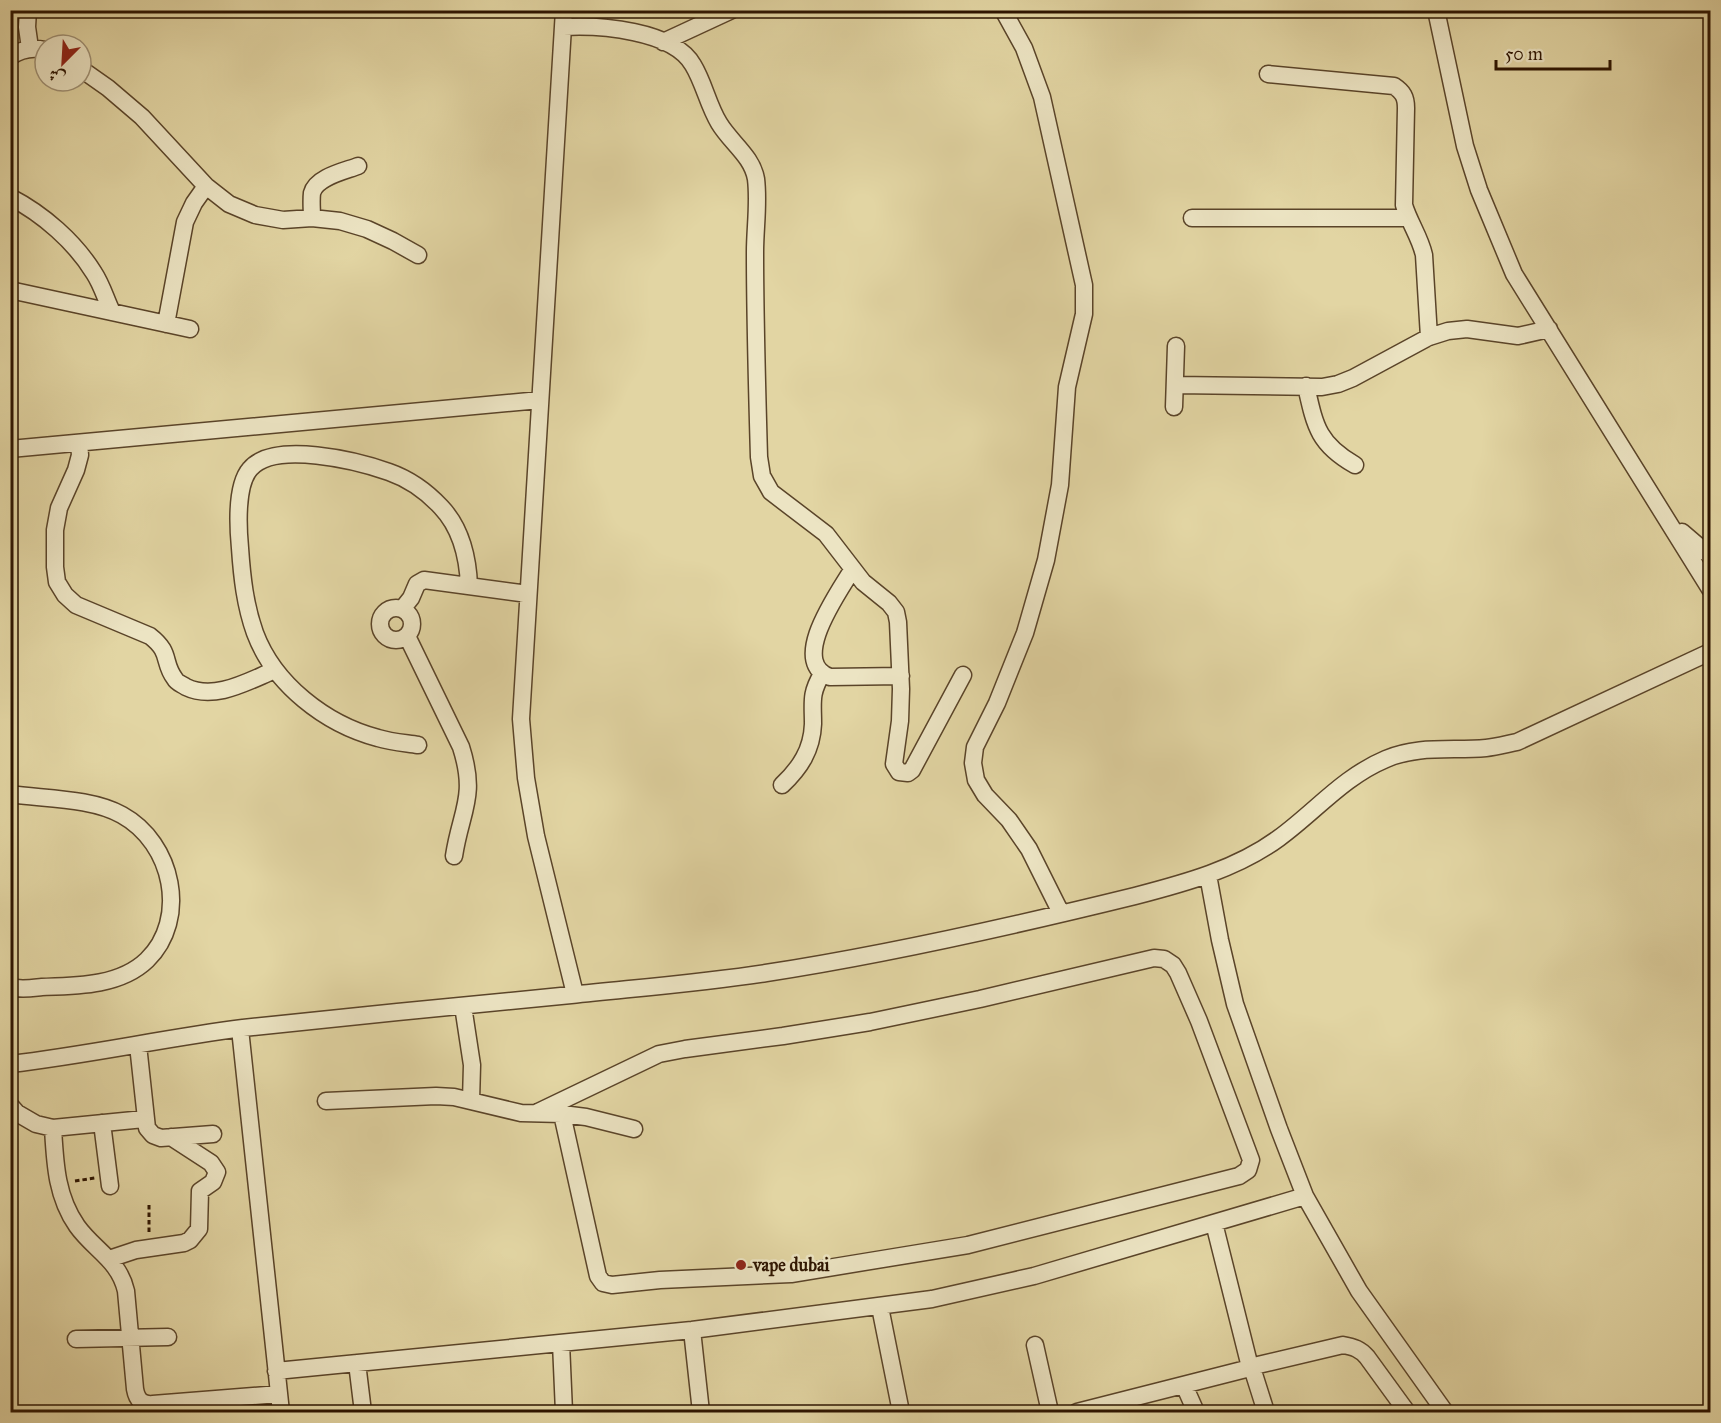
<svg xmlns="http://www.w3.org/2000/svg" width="1721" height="1423" font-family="'IM FELL Great Primer',Amiri,serif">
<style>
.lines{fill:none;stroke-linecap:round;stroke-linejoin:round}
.minor-casing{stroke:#5a4429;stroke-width:19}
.path{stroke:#2d1400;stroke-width:3;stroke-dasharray:4.5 3;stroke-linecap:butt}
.minor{stroke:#ece4c3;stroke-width:16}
.poi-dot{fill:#8f2418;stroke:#ece4c3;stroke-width:2}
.labels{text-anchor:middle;stroke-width:5;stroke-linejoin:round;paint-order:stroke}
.poi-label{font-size:18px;font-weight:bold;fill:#2d1400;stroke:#ece4c3;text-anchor:start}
</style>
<rect width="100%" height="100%" fill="#e2d5a3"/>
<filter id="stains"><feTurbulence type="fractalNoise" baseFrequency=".00333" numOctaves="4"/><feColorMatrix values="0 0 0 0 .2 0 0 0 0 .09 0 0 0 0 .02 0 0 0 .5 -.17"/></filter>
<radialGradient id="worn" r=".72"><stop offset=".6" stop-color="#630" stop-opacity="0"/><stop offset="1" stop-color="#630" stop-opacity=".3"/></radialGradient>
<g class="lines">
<g class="minor-casing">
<path id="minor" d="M 28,10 L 27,27 L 30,48
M 564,10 L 521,719 L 526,778 L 536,836 L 575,994
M 1003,10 L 1024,48 L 1042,97 L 1084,285 L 1084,314 L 1067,387 L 1060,485 L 1046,560 L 1025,633 L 997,703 L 975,747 L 973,763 L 976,780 L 985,795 L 1009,820 L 1029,849 L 1061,913
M 1436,10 L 1465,146 L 1479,190 L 1514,274 L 1710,589
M 563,27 C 599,25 673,30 693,65 C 704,83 708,105 719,123 C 731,143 752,156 756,179 C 759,203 755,228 755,252 C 755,320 757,388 759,457 L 762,476 L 771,492 L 826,534 L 863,582 L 889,603 L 896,612 L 898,622 L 901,689 L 900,721 L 894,764 L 899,772 L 908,773 L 912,770 L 963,675
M 663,42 L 732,10
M 10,57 C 21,49 32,47 45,50
M 81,69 L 108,88 L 142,117 L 206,186 L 229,204 L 255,215 L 283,220 L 312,218 L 340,221 L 367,229 L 393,241 L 418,255
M 1268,74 L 1394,86 C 1403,92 1406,97 1406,108 L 1404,205 C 1409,222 1420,237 1424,255 L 1429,337
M 10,197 C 43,214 75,242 94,273 C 102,285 106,300 112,312
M 312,218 C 312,210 311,201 312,193 C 316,177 345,171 358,166
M 1192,218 L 1408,218
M 10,290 L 190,329
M 166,324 L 185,222 L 194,203 L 206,186
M 1175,385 L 1322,387 L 1338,384 L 1353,378 L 1429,337 L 1448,331 L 1467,329 L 1518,336 L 1549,329
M 1306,386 C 1315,426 1318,444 1355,465
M 1174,407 L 1176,346
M 79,443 L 80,455 L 76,470 L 59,508 L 55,530 L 55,567 L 57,582 L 65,595 L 76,605 L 150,636 C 172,653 162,662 175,679 C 177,683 182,684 186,687 C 215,701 248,681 275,670
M 10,449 L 540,400
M 1682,532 L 1710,556
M 852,570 C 839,592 788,662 830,677 L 901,676
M380 624a16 16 0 1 1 32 0a16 16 0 1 1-32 0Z
M 403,608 L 411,598 L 417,584 L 424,580 L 528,594
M 407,636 L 461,747 C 477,797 461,810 454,856
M 418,745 C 405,743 391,742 378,738 C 325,724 274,684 255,633 C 245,605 242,577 240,548 C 238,527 236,485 250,469 C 274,440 358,461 389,472 C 409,479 427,492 441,507 C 461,528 468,559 469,586
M 782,785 C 800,768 812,750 813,724 C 813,702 810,694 822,674
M 10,794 C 45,799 92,798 122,815 C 173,843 189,919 147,960 C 120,986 77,986 42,987 C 32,988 21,990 10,987
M 1208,875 L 1220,940 L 1235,1004 L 1279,1129 L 1305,1196 L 1359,1291 L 1445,1412
M 463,1006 L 472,1065 L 471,1101
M 240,1029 L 281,1412
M 138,1045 L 147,1128 L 153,1135 L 161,1138 L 213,1134
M 10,1064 C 88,1055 165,1038 243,1028 C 352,1016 462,1006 571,995 C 636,988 701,983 766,973 C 890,954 1013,926 1135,896 C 1185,883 1237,869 1279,838 C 1316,811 1343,777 1386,759 C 1418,745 1452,751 1486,748 C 1496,747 1507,744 1517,742 L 1710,652
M 326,1101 L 436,1096 L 454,1097 L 521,1113 L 562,1114 L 586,1117 L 634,1129
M 10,1105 L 17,1113 L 36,1124 L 53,1128 L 144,1119
M 538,1112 L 659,1054 L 685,1049 L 783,1036 L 870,1022 L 980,999 L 1154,958 L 1164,959 L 1173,965 L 1178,973 L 1199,1021 L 1251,1160 L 1248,1170 L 1239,1176 L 968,1245 L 791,1274 L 660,1280 L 612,1285 L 603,1283 L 598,1276 L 562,1114
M 102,1123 L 110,1186
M 53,1128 C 55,1162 56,1196 77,1226 C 94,1250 119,1260 126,1291 L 135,1389 C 137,1400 142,1405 153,1404 L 279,1394
M 1214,1223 L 1249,1363
M 109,1259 L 136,1250 L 184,1243 L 190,1240 L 199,1229 L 200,1191 L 213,1182 L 217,1172 L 211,1163 L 171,1137
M 880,1307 L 901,1412
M 692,1330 L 701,1412
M 76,1339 L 168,1337
M 561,1343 L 564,1412
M 1035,1345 L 1050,1412
M 357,1363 L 363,1412
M 1258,1365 L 1343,1345 C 1354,1347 1360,1349 1367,1357 L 1407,1412
M 276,1371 L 692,1330 L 932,1299 L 1034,1276 L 1305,1196
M 1254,1374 L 1266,1412
M 1184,1385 L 1196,1412
M 1077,1412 L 1246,1369"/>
</g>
<path class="path" d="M 75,1181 L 95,1178
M 149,1205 L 149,1233"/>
<use href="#minor" class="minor"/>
</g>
<circle class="poi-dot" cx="741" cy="1265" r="6"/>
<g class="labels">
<g class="poi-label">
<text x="753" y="1271">vape dubai</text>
</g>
</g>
<rect width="1721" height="1423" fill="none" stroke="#e2d5a3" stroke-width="36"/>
<rect x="12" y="12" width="1697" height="1399" fill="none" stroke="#2d1400" stroke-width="3"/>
<rect x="18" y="18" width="1685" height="1387" fill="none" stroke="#2d1400" stroke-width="1.5"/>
<g transform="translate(63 63) rotate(204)"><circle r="28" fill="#ece4c3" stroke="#a09175" stroke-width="1.5"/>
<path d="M0-4.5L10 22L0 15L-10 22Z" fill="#8f2418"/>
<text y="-9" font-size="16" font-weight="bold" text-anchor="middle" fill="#2d1400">ش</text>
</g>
<path d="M1496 60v9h114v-9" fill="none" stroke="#2d1400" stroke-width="3"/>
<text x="1505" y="60" font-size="18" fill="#2d1400" stroke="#ece4c3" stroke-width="4.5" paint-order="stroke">50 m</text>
<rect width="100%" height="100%" filter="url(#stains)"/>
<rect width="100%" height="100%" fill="url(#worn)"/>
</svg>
